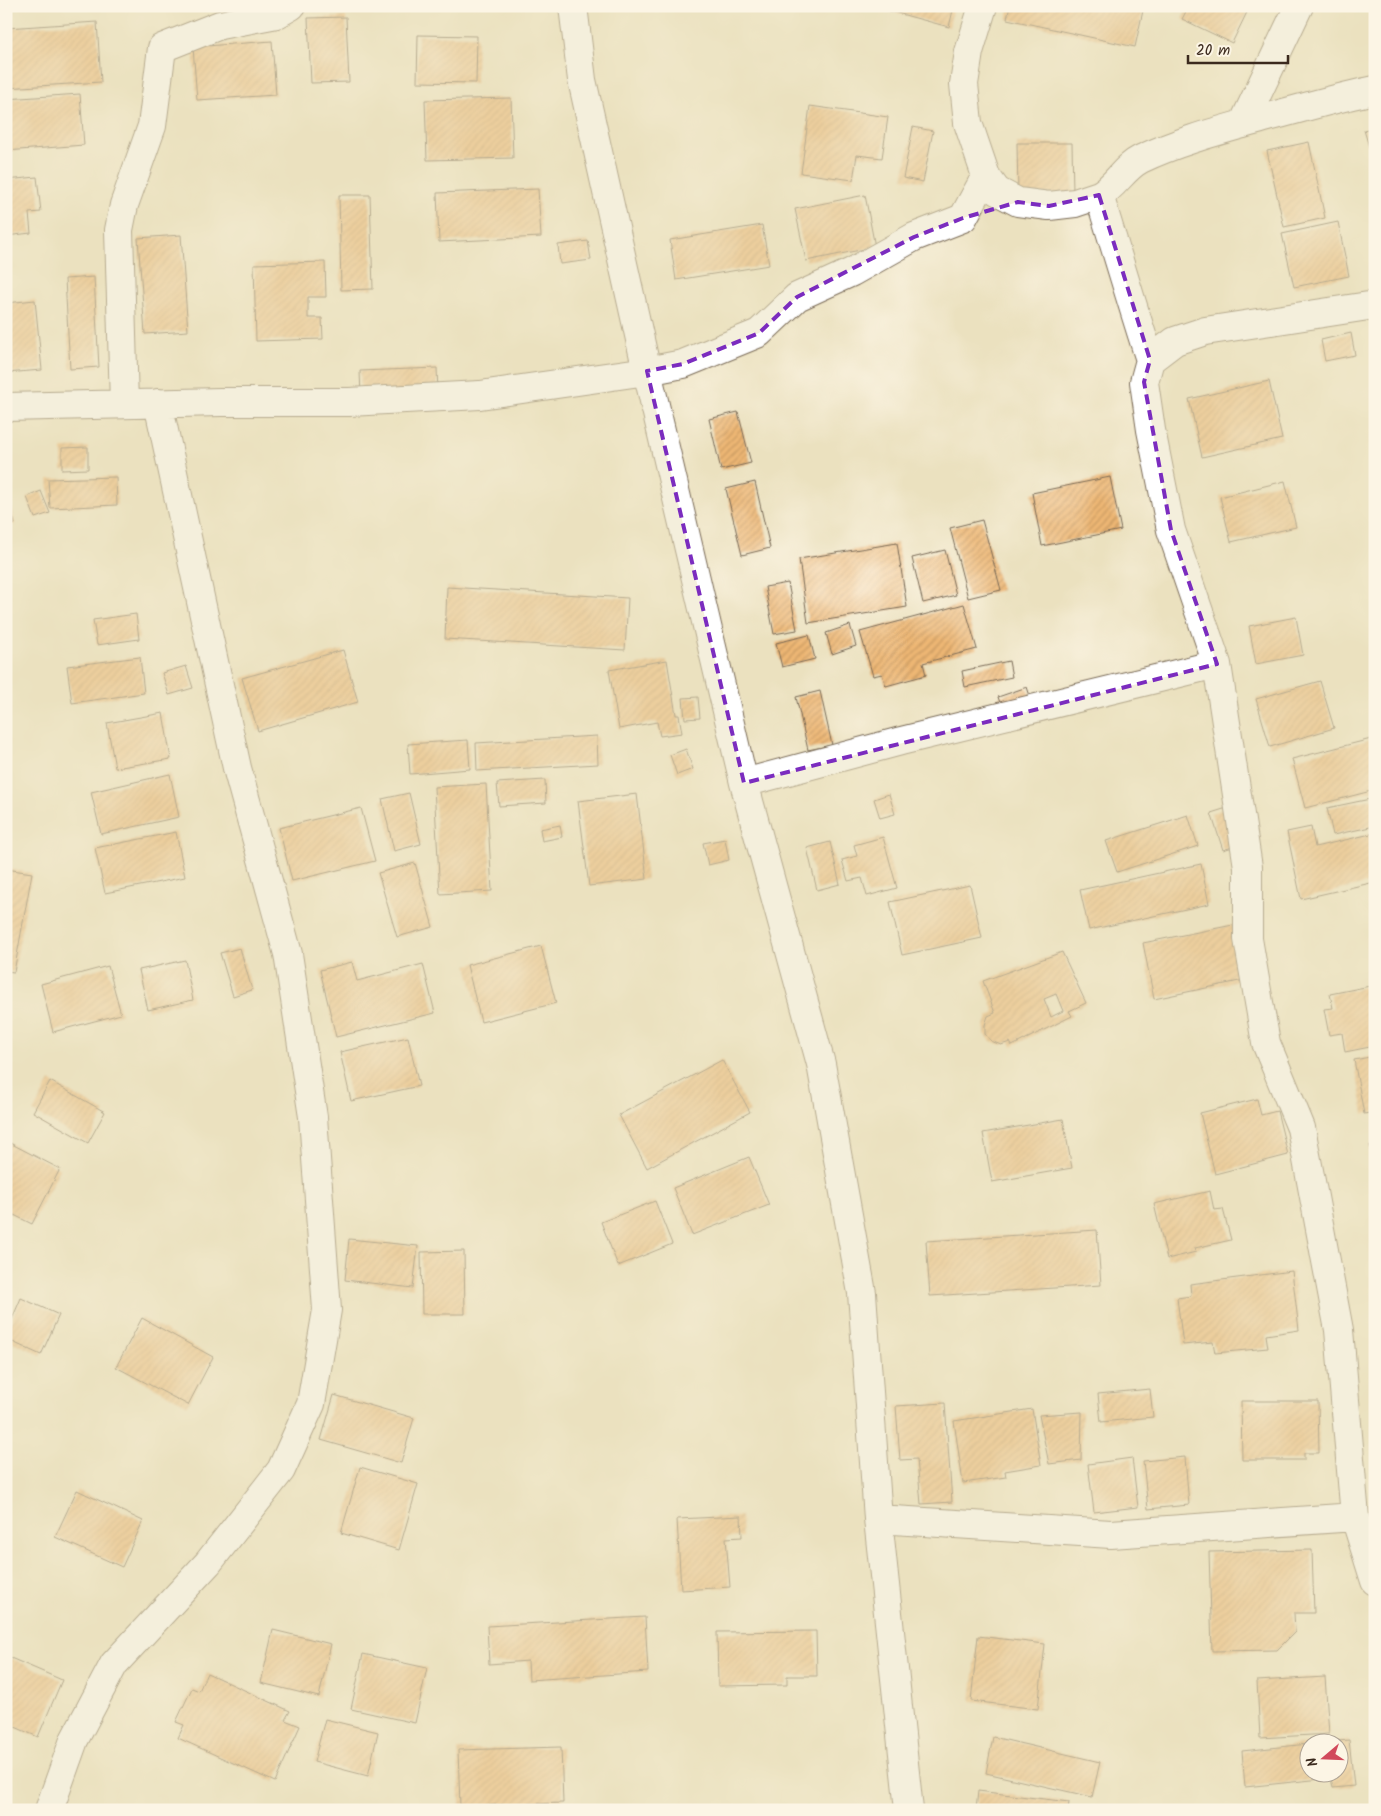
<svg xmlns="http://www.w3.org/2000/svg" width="1381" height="1816" font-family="Kalam,sans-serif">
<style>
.building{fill:url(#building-hatch);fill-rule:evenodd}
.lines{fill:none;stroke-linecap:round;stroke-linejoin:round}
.minor-casing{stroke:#796a56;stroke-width:30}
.minor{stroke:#fff;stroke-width:28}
.marked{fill:none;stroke:#7b2cbf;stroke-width:4;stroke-dasharray:10 6;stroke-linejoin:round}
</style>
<defs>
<pattern id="building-hatch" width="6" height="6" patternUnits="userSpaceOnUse" patternTransform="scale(1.25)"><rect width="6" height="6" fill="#eeb774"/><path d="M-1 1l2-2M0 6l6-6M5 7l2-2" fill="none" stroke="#c2955f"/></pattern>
</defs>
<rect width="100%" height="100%" fill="#fcf5e5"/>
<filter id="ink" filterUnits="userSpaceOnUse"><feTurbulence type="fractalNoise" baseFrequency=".02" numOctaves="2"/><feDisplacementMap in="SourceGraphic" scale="10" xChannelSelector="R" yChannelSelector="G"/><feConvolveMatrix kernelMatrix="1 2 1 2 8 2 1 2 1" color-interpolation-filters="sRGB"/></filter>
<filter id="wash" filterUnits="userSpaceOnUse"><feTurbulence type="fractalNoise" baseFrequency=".0096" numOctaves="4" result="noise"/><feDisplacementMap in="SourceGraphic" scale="20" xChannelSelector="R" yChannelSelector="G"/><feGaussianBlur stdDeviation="1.12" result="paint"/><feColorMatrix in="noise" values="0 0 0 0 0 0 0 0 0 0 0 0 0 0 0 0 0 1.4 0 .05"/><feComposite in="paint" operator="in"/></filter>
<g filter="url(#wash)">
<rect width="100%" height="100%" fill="#ebe1bf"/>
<g id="blocks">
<path class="building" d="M 871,6 L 954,6 L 949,27 Z
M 1010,6 L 1144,6 L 1135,47 L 1007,19 Z
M 1189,6 L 1250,6 L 1232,43 L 1182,19 Z
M 346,17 L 349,82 L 311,83 L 308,18 Z
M 97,22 L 101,82 L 6,88 L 6,28 Z
M 418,35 L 477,36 L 476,83 L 417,82 Z
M 272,41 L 276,95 L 197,100 L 193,47 Z
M 80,94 L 84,145 L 6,151 L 6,99 Z
M 511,98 L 513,158 L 427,160 L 425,100 Z
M 810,106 L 888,117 L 882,158 L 857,155 L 853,180 L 801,173 Z
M 913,127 L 933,131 L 923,182 L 903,178 Z
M 1375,127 L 1375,148 L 1370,150 L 1364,130 Z
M 1309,142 L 1325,218 L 1284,227 L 1267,151 Z
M 1017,143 L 1072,143 L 1073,193 L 1018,194 Z
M 37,177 L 41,212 L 29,213 L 31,233 L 6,236 L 6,180 Z
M 538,189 L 541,237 L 439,242 L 437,193 Z
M 339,195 L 370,195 L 373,289 L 341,290 Z
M 865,195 L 875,247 L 806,261 L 795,209 Z
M 1338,222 L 1349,276 L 1294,287 L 1282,234 Z
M 762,225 L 769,265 L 676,280 L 670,240 Z
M 181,235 L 188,331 L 145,334 L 138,238 Z
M 588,241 L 591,260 L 560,264 L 558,245 Z
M 325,262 L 326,297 L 308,297 L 308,318 L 322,318 L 323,339 L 256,341 L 254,264 Z
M 94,277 L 99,367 L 70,369 L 65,279 Z
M 35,300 L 42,370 L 6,373 L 6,303 Z
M 1351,333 L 1355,355 L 1325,361 L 1321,340 Z
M 437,368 L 438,393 L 361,396 L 360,371 Z
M 1269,381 L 1282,439 L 1202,457 L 1189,399 Z
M 738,412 L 751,463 L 721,470 L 709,419 Z
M 88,447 L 88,469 L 62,470 L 62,448 Z
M 116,477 L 117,505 L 50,508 L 48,479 Z
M 1110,477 L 1121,530 L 1042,546 L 1032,493 Z
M 1285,481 L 1296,527 L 1231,542 L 1220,497 Z
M 755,482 L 770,548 L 742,555 L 726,489 Z
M 41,491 L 50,513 L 35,518 L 27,497 Z
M 7,495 L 15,524 L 6,527 L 6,496 Z
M 982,520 L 1001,590 L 968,598 L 950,528 Z
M 897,543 L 907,607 L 808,623 L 799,559 Z
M 945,550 L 956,595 L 923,603 L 912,558 Z
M 788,583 L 797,630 L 774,634 L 765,587 Z
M 447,587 L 628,598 L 625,650 L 445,639 Z
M 964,604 L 977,649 L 923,663 L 926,675 L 886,686 L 882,674 L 873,676 L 860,632 Z
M 136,614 L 139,639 L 97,645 L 93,620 Z
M 1296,617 L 1303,655 L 1256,664 L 1249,626 Z
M 850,625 L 856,646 L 832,654 L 826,633 Z
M 809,635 L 815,659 L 782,667 L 776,643 Z
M 343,650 L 358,702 L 258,731 L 242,678 Z
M 140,657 L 144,693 L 72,703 L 67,666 Z
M 667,660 L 676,715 L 679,715 L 682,733 L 660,736 L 657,722 L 619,729 L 609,670 Z
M 1009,661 L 1012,677 L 965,687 L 962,671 Z
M 186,666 L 193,688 L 169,695 L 162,673 Z
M 1320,681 L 1334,728 L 1270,747 L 1256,699 Z
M 1027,687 L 1032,702 L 1003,711 L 998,697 Z
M 820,691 L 832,745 L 808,750 L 796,697 Z
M 698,697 L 700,718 L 685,719 L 683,698 Z
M 163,713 L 171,759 L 115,768 L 107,723 Z
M 597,736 L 598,764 L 477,771 L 476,743 Z
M 1375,738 L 1375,790 L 1305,808 L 1292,759 Z
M 468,740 L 470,769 L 410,774 L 408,744 Z
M 686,749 L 693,769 L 677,775 L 670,755 Z
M 170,774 L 179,817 L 101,834 L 91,792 Z
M 545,780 L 546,803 L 499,806 L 497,783 Z
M 486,784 L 492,891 L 440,894 L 434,787 Z
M 409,793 L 421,844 L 394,851 L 382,799 Z
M 637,794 L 647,879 L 589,886 L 578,801 Z
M 889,794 L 895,814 L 880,818 L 874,799 Z
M 1375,798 L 1375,826 L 1333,835 L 1327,808 Z
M 1230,807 L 1242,844 L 1223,850 L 1211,813 Z
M 361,808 L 375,861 L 292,881 L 279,828 Z
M 1188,815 L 1198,846 L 1117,872 L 1106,841 Z
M 560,825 L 562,837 L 542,841 L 540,829 Z
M 1311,827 L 1315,847 L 1375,833 L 1375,882 L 1301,899 L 1287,832 Z
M 176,832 L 185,877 L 105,893 L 95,848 Z
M 883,837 L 897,888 L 867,896 L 862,878 L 848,881 L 842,860 L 857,856 L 854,845 Z
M 725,839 L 729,860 L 708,865 L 703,843 Z
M 830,842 L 840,884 L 817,890 L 807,848 Z
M 415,863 L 433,927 L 397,937 L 378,873 Z
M 1201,864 L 1209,904 L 1089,930 L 1080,890 Z
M 6,869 L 32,873 L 14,972 L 6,971 Z
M 970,885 L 982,938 L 902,955 L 890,902 Z
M 1233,925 L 1244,980 L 1154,999 L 1143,943 Z
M 541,946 L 556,1003 L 481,1022 L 467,965 Z
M 240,948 L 252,990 L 233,996 L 220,953 Z
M 1062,952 L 1086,1003 L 1069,1011 L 1072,1016 L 1012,1046 L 1010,1042 L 1001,1045 L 991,1041 L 985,1034 L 985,1025 L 988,1016 L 995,1013 L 983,981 ZM 1056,994 L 1063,1011 L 1051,1017 L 1044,999 Z
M 185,960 L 193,1000 L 148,1010 L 139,970 Z
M 352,962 L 357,981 L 423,964 L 435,1013 L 336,1037 L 320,970 Z
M 108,966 L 121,1014 L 53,1032 L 41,984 Z
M 1375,985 L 1375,1046 L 1345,1052 L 1342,1033 L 1329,1035 L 1324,1009 L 1333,1008 L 1330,994 Z
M 408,1037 L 419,1086 L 351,1101 L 340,1052 Z
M 1375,1056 L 1375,1112 L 1364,1114 L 1354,1060 Z
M 722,1060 L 750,1112 L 647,1168 L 619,1115 Z
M 50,1081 L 105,1112 L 88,1143 L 33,1112 Z
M 1257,1099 L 1261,1115 L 1277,1111 L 1288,1155 L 1215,1174 L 1200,1113 Z
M 1063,1119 L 1072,1168 L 992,1182 L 983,1133 Z
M 6,1141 L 60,1169 L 32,1224 L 6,1211 Z
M 1370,1145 L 1375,1145 L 1375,1175 L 1374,1175 Z
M 749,1157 L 769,1205 L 692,1235 L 673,1188 Z
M 1210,1191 L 1214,1210 L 1223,1209 L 1231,1240 L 1195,1248 L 1196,1252 L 1167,1259 L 1154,1204 Z
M 655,1201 L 672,1244 L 618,1266 L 601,1222 Z
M 1097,1230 L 1101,1285 L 930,1296 L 926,1241 Z
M 349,1239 L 418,1246 L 413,1288 L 345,1280 Z
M 464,1251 L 465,1314 L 422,1314 L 421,1252 Z
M 1292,1271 L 1299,1330 L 1266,1335 L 1268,1348 L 1215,1353 L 1213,1342 L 1183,1345 L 1177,1298 L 1191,1296 L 1190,1284 Z
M 21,1298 L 59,1315 L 41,1355 L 6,1339 L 6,1333 Z
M 142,1318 L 213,1357 L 188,1405 L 116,1367 Z
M 1150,1389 L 1153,1417 L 1101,1422 L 1098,1394 Z
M 334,1395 L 414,1418 L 401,1463 L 321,1440 Z
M 1241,1401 L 1318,1401 L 1319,1453 L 1304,1453 L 1304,1460 L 1242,1460 Z
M 945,1403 L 952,1502 L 921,1504 L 917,1459 L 900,1460 L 896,1406 Z
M 1032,1409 L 1041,1465 L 1005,1471 L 1006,1477 L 963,1483 L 954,1421 Z
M 1082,1412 L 1081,1460 L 1049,1464 L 1039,1415 Z
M 1185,1457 L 1189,1505 L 1148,1509 L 1143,1461 Z
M 1132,1458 L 1138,1507 L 1094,1512 L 1088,1464 Z
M 360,1467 L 418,1484 L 399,1550 L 341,1533 Z
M 77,1490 L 143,1521 L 122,1567 L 55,1537 Z
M 741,1516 L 742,1537 L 726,1538 L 730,1587 L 681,1590 L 677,1519 Z
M 1312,1550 L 1314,1613 L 1294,1613 L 1295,1632 L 1277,1650 L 1212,1651 L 1209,1552 Z
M 645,1617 L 648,1672 L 529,1680 L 528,1661 L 489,1664 L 487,1626 Z
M 273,1630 L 331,1644 L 319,1697 L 261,1683 Z
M 816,1631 L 817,1676 L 787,1676 L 787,1685 L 718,1686 L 717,1632 Z
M 978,1636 L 1045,1644 L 1038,1709 L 971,1701 Z
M 363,1654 L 427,1668 L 415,1723 L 351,1709 Z
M 6,1656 L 62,1680 L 38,1737 L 6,1723 Z
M 207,1673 L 290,1711 L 285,1720 L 300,1726 L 275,1782 L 178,1738 L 184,1725 L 176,1722 L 192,1688 L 199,1691 Z
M 1325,1677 L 1329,1734 L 1260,1738 L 1257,1681 Z
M 325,1719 L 378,1732 L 368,1776 L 314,1762 Z
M 993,1737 L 1100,1762 L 1092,1797 L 986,1773 Z
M 1349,1740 L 1354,1786 L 1333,1788 L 1331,1778 L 1245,1787 L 1242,1751 L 1308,1744 L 1308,1774 L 1338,1774 L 1338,1744 L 1329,1744 L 1329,1742 Z
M 561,1747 L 563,1803 L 460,1806 L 458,1750 Z
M 978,1791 L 1069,1802 L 1068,1810 L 976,1810 Z"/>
</g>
</g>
<g filter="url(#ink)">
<use href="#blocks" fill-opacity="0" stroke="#796a56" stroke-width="1"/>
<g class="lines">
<g class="minor-casing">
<path id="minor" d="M 573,6 L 582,80 L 647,371 L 744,783 L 821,1064 L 862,1293 L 878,1519 L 909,1810
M 983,6 L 969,52 L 964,84 L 968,123 L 986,176 L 997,191 L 1018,202 L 1049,206 L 1075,203 L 1099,195 C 1116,250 1132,305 1150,360
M 1243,124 L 1299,6
M 1099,195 C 1116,186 1123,168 1141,159 C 1181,140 1226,129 1268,117 C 1303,108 1339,97 1375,90
M 124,404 L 119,230 L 124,205 L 152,126 L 162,48 L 220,25 L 277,14 L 291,6
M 6,407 L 221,402 L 349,402 L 480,395 L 647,371 L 683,364 L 759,333 L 797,297 L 852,272 L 914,237 L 963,218 L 986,176
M 1217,664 L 1248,867 L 1248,939 L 1266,1043 L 1301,1128 L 1339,1330 L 1355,1517 L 1375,1581
M 744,783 L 901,741 L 1217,664 L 1171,530 L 1151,430 L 1144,382 L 1150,360 L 1175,341 L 1205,331 L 1375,305
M 878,1519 L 1111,1534 L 1355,1517
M 49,1810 L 74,1740 L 114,1664 L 208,1563 L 281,1470 L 311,1404 L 327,1310 L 313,1117 L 288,954 L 237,768 L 158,403"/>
</g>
<use href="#minor" class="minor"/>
</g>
</g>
<path d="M0 0H1381V1816H0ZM 1099,195 L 1150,360 L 1144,382 L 1171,530 L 1217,664 L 744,783 L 647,371 L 683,364 L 759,333 L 797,297 L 914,237 L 963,218 L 1018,202 L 1049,206 Z" fill="#ebe1bf" fill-opacity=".55" fill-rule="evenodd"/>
<path class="marked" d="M 1099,195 L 1150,360 L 1144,382 L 1171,530 L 1217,664 L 744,783 L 647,371 L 683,364 L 759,333 L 797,297 L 914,237 L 963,218 L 1018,202 L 1049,206 Z"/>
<rect width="1381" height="1816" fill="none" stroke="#fcf5e5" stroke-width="25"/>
<g transform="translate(1324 1758) rotate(251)"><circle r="24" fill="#fcf5e5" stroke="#afa495"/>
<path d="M0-4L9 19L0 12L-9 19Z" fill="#d1495b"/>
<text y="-8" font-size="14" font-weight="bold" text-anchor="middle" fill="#3b2a1e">N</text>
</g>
<path d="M1188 55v8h100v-8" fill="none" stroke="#3b2a1e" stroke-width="2.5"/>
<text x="1196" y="55" font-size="15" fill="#3b2a1e" stroke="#fcf5e5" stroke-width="4" paint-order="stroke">20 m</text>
</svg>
